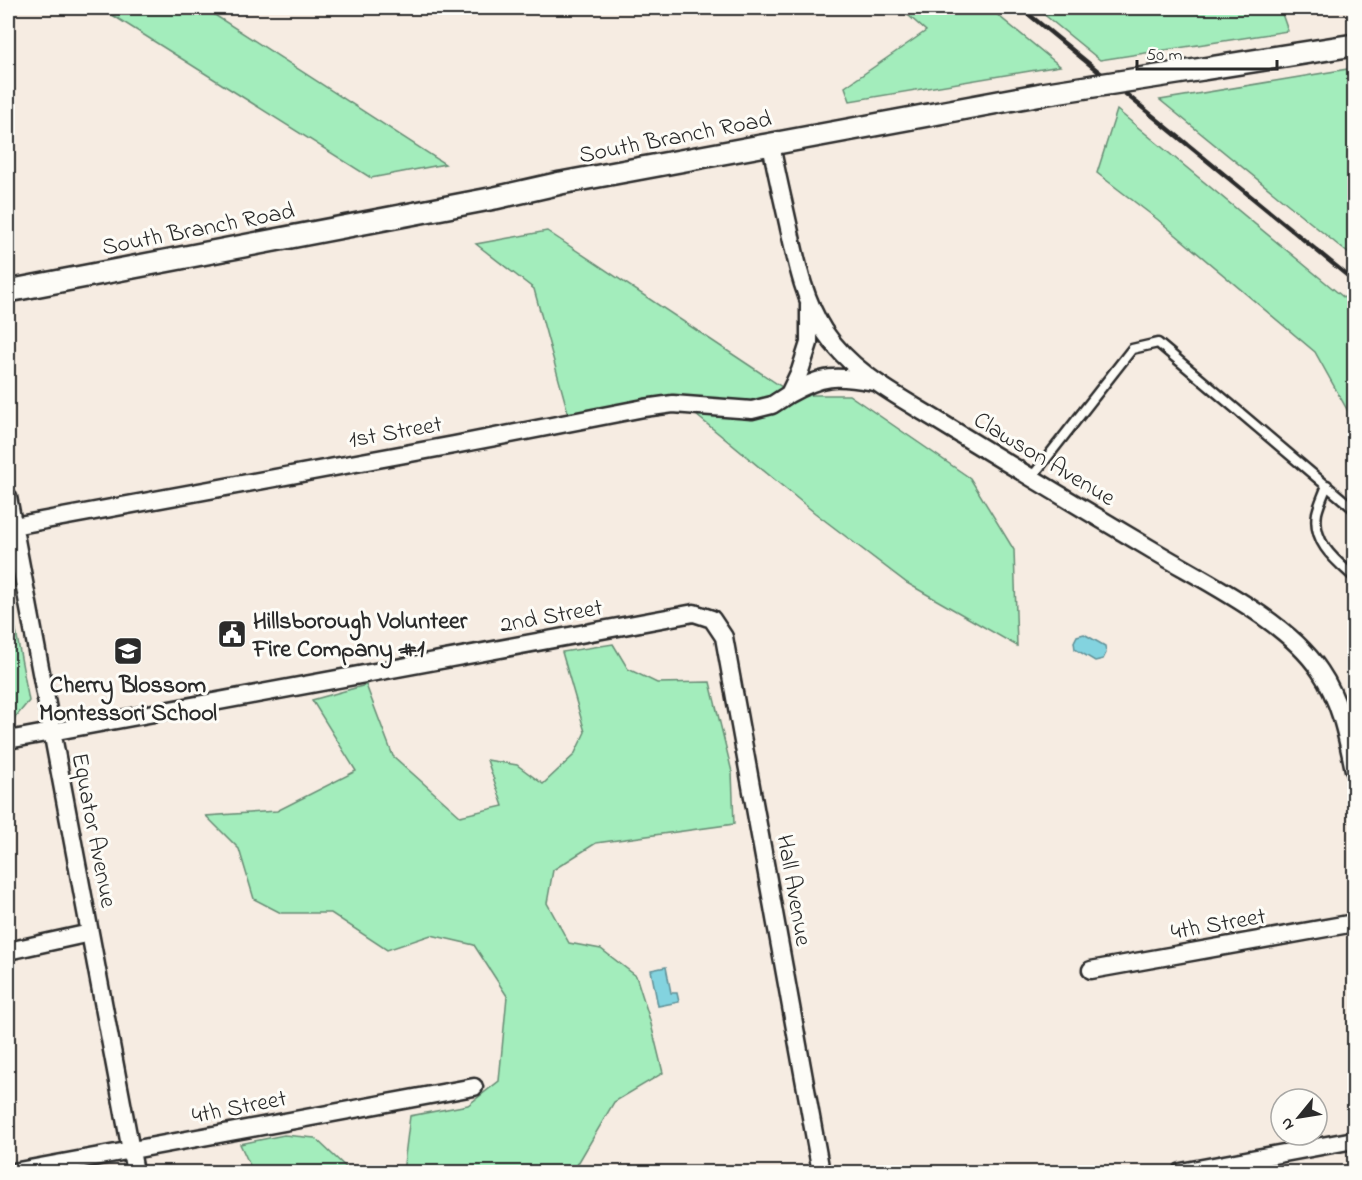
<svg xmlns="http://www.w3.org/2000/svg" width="1362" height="1180" font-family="'Indie Flower',sans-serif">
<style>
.green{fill:#a3edbc;stroke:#678c74;stroke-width:1.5}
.water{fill:#83d3df;stroke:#609097;stroke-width:1.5}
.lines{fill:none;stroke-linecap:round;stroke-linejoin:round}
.service-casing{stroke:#2b2b2b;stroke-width:13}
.minor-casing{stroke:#2b2b2b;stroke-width:21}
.tertiary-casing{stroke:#2b2b2b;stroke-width:26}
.service{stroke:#fdfcf7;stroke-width:8}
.minor{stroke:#fdfcf7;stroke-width:16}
.tertiary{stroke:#fdfcf7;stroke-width:21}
.rail{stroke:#2b2b2b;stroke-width:4.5}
.tertiary-bridge-casing{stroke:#2b2b2b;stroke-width:26;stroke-linecap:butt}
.tertiary-bridge{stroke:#fdfcf7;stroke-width:21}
.labels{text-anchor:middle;stroke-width:6;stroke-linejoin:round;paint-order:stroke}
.street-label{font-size:24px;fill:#2b2b2b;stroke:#fdfcf7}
.poi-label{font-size:24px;font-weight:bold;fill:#2b2b2b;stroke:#fdfcf7;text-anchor:start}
</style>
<rect width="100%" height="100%" fill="#f6ece2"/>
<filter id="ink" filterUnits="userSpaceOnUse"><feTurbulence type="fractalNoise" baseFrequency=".0167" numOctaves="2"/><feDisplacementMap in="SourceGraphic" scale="12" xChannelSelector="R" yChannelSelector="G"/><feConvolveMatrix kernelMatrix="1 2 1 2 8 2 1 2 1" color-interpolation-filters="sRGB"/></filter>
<g filter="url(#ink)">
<path class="green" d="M 101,8 L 204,8 L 445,164 L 371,178 Z
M 900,8 L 989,8 L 1060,66 L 850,101 L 845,87 L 926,31 Z
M 1036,8 L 1280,8 L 1288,31 L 1100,60 Z
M 1354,68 L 1354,258 L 1160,100 Z
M 1117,110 L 1354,306 L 1354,422 L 1315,352 L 1157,219 L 1097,173 Z
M 547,231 L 794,395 L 849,395 L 970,478 L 1014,550 L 1017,646 L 907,583 L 815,513 L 679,401 L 570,420 L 534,289 L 476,244 Z
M 8,588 L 29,701 L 8,726 Z
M 613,644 L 628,669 L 657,683 L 710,682 L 732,772 L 734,824 L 596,843 L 553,870 L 547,903 L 569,943 L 601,949 L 636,976 L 650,1020 L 663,1073 L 614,1102 L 573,1172 L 403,1172 L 410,1116 L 468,1105 L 499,1081 L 507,996 L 474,945 L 431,935 L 387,950 L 331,913 L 281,913 L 254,899 L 239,849 L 206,816 L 277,811 L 356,771 L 312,700 L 366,685 L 393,756 L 460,816 L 503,806 L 487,760 L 517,765 L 543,784 L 574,755 L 585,732 L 562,652 Z
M 284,1135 L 315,1138 L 351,1172 L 253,1172 L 240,1144 Z"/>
<path class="water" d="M 1084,634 L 1105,646 L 1106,653 L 1103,659 L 1095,661 L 1075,649 L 1074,642 L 1077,636 Z
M 666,967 L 671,993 L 677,993 L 679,1002 L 658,1006 L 651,970 Z"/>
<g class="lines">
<g class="service-casing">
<path id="service" d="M 1031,478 L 1132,349 L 1158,343 L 1354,509
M 1327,485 C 1324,494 1319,504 1317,513 C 1312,542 1335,560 1354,577"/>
</g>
<g class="minor-casing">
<path id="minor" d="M 771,144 C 776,172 783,200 789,228 C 797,264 804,299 824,331 C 853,375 902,398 945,425 C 1015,468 1085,510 1156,552 C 1208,583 1287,621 1320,671 C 1340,700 1347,736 1354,770
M 789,394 C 823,375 835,375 874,382
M 8,497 L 135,1172
M 8,527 L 454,445 L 644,408 L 673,404 L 752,410 L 772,405 L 789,394 L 800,371 L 809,343 L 809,304
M 8,740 L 694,613 L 712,619 L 724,637 L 821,1172
M 8,951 L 90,933
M 1091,970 L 1354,923
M 13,1172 L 474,1087
M 1181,1172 L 1354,1140"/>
</g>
<g class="tertiary-casing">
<path id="tertiary" d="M 1203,69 L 1354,45
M 8,291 L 495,198 L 561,183 L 1042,94"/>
</g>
<use href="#service" class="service"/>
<use href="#minor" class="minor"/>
<use href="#tertiary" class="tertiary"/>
<path class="rail" d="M 1021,8 L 1354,281"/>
<g class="tertiary-bridge-casing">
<path id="tertiary-bridge" d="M 1042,94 L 1203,69"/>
</g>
<use href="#tertiary-bridge" class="tertiary-bridge"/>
</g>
</g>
<defs>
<g id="civic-square" transform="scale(1.5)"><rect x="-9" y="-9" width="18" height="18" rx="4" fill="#2b2b2b" stroke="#fdfcf7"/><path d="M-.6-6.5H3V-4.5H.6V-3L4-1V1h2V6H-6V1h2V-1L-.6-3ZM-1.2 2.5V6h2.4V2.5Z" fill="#fff"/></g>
<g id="school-square" transform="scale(1.5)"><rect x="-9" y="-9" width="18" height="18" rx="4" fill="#2b2b2b" stroke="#fdfcf7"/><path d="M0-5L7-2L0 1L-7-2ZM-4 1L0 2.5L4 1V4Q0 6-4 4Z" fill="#fff"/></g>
</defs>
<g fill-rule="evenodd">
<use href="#civic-square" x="232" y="634"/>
<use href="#school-square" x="128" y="651"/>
</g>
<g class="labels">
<g class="street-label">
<text transform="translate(675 136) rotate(-11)" y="8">South Branch Road</text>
<text transform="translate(198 228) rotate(-11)" y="8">South Branch Road</text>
<text transform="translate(395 431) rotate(-10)" y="8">1st Street</text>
<text transform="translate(1045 458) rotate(31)" y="8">Clawson Avenue</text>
<text transform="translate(551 615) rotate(-10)" y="8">2nd Street</text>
<text transform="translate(95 830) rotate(79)" y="8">Equator Avenue</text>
<text transform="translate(795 890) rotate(80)" y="8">Hall Avenue</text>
<text transform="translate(1218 923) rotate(-10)" y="8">4th Street</text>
<text transform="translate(239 1106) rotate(-11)" y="8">4th Street</text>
</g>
<g class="poi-label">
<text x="253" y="628">Hillsborough Volunteer<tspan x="253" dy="28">Fire Company #1</tspan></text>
<text x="128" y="692" text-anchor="middle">Cherry Blossom<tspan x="128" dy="28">Montessori School</tspan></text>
</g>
</g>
<rect width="1362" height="1180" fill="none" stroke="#fdfcf7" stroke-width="30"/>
<rect x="15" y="15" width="1332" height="1150" fill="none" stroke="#2b2b2b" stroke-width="2" filter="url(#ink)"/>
<g transform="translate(1299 1117) rotate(240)"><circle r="28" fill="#fdfcf7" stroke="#a9a8a5" stroke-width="1.5"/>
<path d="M0-4.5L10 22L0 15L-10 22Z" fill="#2b2b2b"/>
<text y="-9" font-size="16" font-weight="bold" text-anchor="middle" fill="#2b2b2b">N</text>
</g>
<path d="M1137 60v9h140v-9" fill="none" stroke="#2b2b2b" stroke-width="3"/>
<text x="1146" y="60" font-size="18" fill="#2b2b2b" stroke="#fdfcf7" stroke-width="4.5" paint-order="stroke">50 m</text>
</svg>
